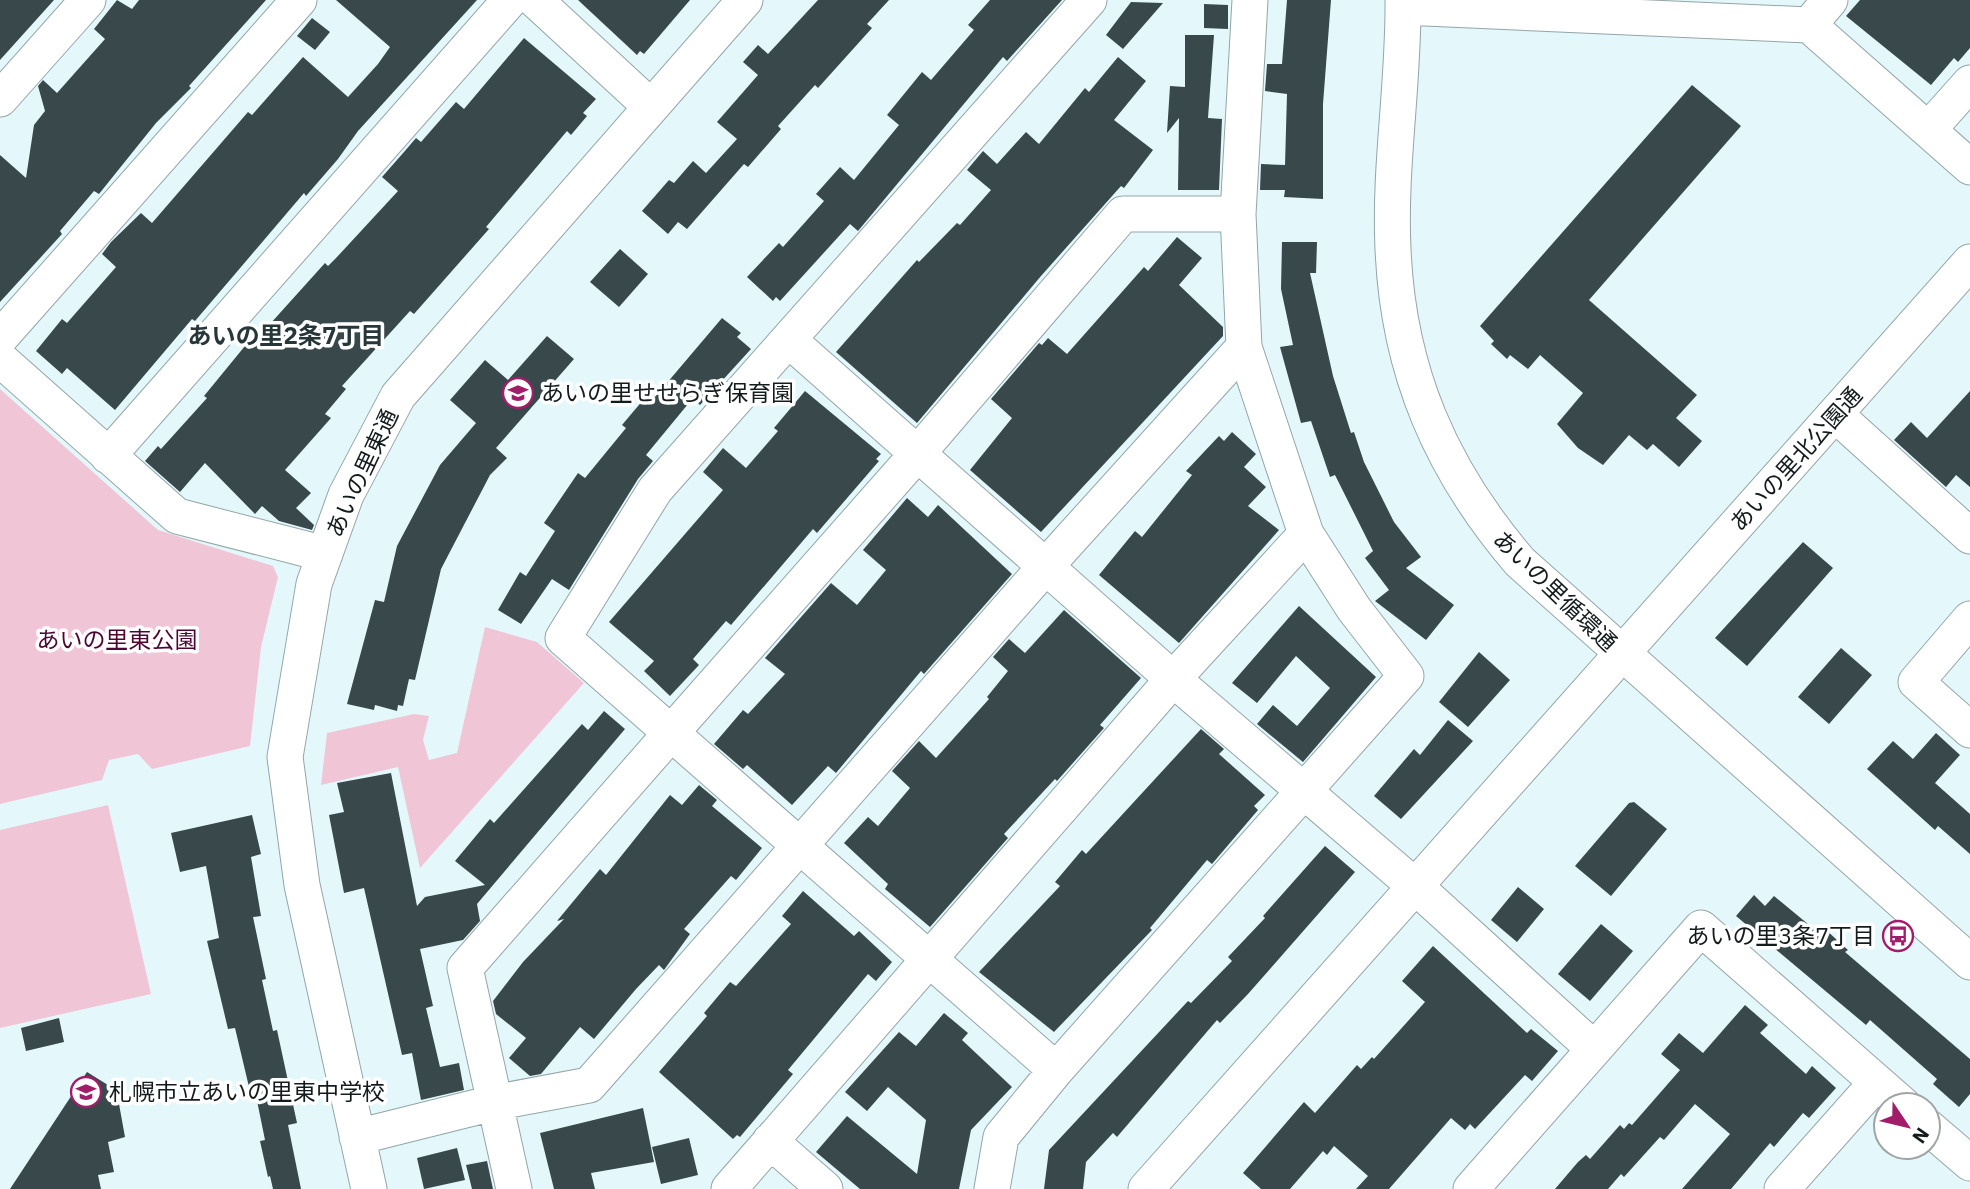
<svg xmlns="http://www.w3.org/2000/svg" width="1970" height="1189" font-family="'IBM Plex Sans','Noto Sans JP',sans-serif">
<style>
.green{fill:#f0c6d7}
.building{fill:#38484b}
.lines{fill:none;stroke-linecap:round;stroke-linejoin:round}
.minor-casing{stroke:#93a5a8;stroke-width:37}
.minor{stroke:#fff;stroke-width:35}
.labels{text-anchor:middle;stroke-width:7;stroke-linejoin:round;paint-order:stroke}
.poi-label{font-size:23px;fill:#141b1d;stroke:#fff;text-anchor:start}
.street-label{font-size:23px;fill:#141b1d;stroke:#fff}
.park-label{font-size:23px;fill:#4e0530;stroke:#fff}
.neighbourhood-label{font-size:24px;font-weight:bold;fill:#273739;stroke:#fff}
</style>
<rect width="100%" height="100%" fill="#e4f8fb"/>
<path class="green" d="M 0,389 L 158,530 L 273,566 L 278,577 L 261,647 L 250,746 L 152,769 L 138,754 L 109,760 L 102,780 L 0,804 Z
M 485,627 L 537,642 L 584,683 L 420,868 L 398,767 L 321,785 L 327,733 L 414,714 L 429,716 L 423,740 L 429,760 L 457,753 Z
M 108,805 L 151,994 L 0,1028 L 0,830 Z"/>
<path class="building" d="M 0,0 L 54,0 L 0,60 Z
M 117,0 L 132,9 L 139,0 L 266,0 L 189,86 L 191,88 L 156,123 L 99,194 L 94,191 L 60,231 L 62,234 L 0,302 L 0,155 L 26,178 L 34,125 L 45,111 L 38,86 L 43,80 L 57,93 L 105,39 L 94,29 Z
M 336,0 L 477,0 L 358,131 L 338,159 L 306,196 L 304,193 L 195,321 L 192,319 L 115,410 L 67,368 L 62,374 L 36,351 L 62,319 L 67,323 L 116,267 L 102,254 L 111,242 L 141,213 L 152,223 L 248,112 L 252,115 L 303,57 L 348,97 L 378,64 L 390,47 Z
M 578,0 L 690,0 L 644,54 L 640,51 L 637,55 Z
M 818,0 L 889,0 L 867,24 L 872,28 L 818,88 L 815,85 L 778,126 L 781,129 L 748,167 L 744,164 L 687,229 L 678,222 L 668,234 L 642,211 L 669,180 L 674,183 L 693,161 L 706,173 L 737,139 L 717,122 L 758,75 L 743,62 L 758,45 L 768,54 Z
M 990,0 L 1062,0 L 1007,61 L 1003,57 L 858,231 L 850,224 L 780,301 L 776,297 L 773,301 L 747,277 L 779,243 L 783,247 L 824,201 L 816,194 L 840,167 L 854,180 L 899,125 L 887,115 L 922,72 L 931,80 L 974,30 L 968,25 Z
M 1287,0 L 1331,0 L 1323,104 L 1323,199 L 1284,197 L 1285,190 L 1260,190 L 1261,164 L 1285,165 L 1287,94 L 1265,91 L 1267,64 L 1282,64 Z
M 1860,0 L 1970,0 L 1970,48 L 1958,62 L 1954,58 L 1931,85 L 1846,16 Z
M 1131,2 L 1163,3 L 1123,49 L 1106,35 Z
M 1204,4 L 1228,5 L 1228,29 L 1204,28 Z
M 312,18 L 330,32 L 315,50 L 297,36 Z
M 1185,35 L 1214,35 L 1208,118 L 1222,119 L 1219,190 L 1178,190 L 1179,118 L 1167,133 L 1170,86 L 1185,87 Z
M 524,38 L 596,99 L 583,113 L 587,116 L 571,135 L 567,131 L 486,227 L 489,229 L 414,314 L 410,311 L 342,386 L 346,389 L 325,414 L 331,418 L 285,470 L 311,493 L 296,508 L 314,525 L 312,530 L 279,521 L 262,506 L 255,514 L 205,463 L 180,492 L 145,461 L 158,446 L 161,449 L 207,398 L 204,396 L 258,330 L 261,334 L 325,263 L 328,266 L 337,257 L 398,191 L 382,177 L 404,152 L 416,138 L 421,142 L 456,102 L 464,109 Z
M 1118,57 L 1146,81 L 1114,120 L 1153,150 L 1124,188 L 1121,186 L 1041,276 L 917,423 L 836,352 L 917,260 L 919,262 L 957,223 L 960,225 L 991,190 L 967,170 L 983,151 L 997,164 L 1026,132 L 1039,144 L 1085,88 L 1089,92 Z
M 1692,85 L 1741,126 L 1589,300 L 1697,395 L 1676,418 L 1702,441 L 1679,467 L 1653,444 L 1647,450 L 1629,435 L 1603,465 L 1578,448 L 1557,424 L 1583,393 L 1540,355 L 1528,369 L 1510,355 L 1507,359 L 1491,344 L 1494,341 L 1480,326 Z
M 1177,237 L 1202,258 L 1179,285 L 1223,327 L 1223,336 L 1041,532 L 970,470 L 1012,418 L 991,399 L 1039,343 L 1042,345 L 1048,338 L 1067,354 L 1144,267 L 1148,271 Z
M 1282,242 L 1317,242 L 1316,273 L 1310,273 L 1333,376 L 1351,433 L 1354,432 L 1364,462 L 1394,522 L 1421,557 L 1406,568 L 1454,605 L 1426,640 L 1375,601 L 1389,590 L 1365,558 L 1373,551 L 1335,475 L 1330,477 L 1311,421 L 1301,423 L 1280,347 L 1293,345 L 1281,289 Z
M 620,249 L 648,274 L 619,307 L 590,282 Z
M 722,318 L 741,333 L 737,337 L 751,349 L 700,405 L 693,398 L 646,455 L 653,461 L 638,479 L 569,590 L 552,579 L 521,624 L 498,610 L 520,572 L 526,576 L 555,531 L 544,523 L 578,473 L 585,478 L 626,428 L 622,425 L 649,393 L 655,397 Z
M 547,336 L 574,359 L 496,448 L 507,458 L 490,475 L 441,569 L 415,680 L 409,679 L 403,706 L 398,705 L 397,711 L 375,705 L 374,710 L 347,704 L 375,600 L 384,602 L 397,546 L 440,465 L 476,423 L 450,400 L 485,360 L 508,380 Z
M 805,391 L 881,454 L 876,459 L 879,461 L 817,533 L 813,529 L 731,625 L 726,621 L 693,659 L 699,665 L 670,696 L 644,671 L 654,661 L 609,622 L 723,490 L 703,472 L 723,448 L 746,468 L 778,431 L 774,428 Z
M 1970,391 L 1970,487 L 1956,475 L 1946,487 L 1894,440 L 1911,422 L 1927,438 Z
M 1232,432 L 1256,454 L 1244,467 L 1266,487 L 1248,506 L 1279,530 L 1179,643 L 1099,575 L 1135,531 L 1142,537 L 1192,475 L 1186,471 L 1219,436 L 1224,441 Z
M 907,498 L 928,517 L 938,505 L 1012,574 L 924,674 L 921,671 L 836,773 L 828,766 L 792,805 L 747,765 L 743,769 L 714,744 L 743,710 L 748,714 L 785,674 L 765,658 L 831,583 L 857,605 L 886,570 L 863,550 Z
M 1803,542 L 1833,568 L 1747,666 L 1715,638 Z
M 1299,606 L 1376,677 L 1303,762 L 1257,724 L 1273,705 L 1297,726 L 1330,688 L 1296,656 L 1257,703 L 1232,683 Z
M 1064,610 L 1141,678 L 1100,725 L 1104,728 L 1057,781 L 1055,779 L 1004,834 L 1008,838 L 930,927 L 885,889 L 888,884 L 844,843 L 868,817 L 878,826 L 910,788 L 892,771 L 919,741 L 936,758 L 989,699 L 987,697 L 1008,671 L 993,657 L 1009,639 L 1025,653 Z
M 1841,648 L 1872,675 L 1829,724 L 1798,697 Z
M 1479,652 L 1510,680 L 1468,727 L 1439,702 Z
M 604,711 L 625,729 L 477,904 L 480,921 L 463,940 L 420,949 L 433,1006 L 426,1008 L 440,1067 L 459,1063 L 464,1090 L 421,1100 L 412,1053 L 402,1055 L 364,888 L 344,893 L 329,815 L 344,812 L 337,783 L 391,773 L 417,906 L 425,897 L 485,885 L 455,861 L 490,819 L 494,823 L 582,724 L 588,730 Z
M 1448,720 L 1473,741 L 1401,819 L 1374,796 L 1414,749 L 1420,755 Z
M 1201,729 L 1224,749 L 1219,754 L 1265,795 L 1254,806 L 1258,810 L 1212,864 L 1207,860 L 1150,928 L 1152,930 L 1054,1032 L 979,972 L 1060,886 L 1055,882 L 1082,850 L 1086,854 Z
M 1936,733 L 1960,755 L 1935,783 L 1970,814 L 1970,854 L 1938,826 L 1935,830 L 1867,769 L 1893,741 L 1913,759 Z
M 699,785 L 717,800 L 712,806 L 762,848 L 736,880 L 731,876 L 684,929 L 690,934 L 664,970 L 659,965 L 636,989 L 594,1039 L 580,1027 L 541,1074 L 530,1076 L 509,1058 L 526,1038 L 496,1014 L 493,1001 L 523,962 L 564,919 L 557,921 L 600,869 L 606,875 L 670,795 L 682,805 Z
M 1634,802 L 1667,829 L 1611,896 L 1575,866 L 1629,803 Z
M 252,815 L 261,854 L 251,857 L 261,916 L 253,917 L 266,979 L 262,980 L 273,1031 L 277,1030 L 297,1123 L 288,1125 L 301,1189 L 273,1189 L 270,1176 L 268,1177 L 260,1141 L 265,1140 L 254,1086 L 249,1087 L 235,1028 L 228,1029 L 207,941 L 219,938 L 206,866 L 180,872 L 171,833 Z
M 1325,846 L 1355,872 L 1248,994 L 1220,1023 L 1217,1020 L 1117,1137 L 1113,1133 L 1086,1162 L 1083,1189 L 1044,1189 L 1049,1150 L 1188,1001 L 1191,1003 L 1232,961 L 1228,957 L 1265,918 L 1263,916 Z
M 1518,887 L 1544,909 L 1517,942 L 1491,920 Z
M 803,891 L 854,936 L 859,931 L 892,962 L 876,981 L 868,974 L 788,1070 L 793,1074 L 740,1137 L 737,1135 L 733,1139 L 659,1072 L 707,1016 L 704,1013 L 730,982 L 736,986 L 791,924 L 782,916 Z
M 1754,895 L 1765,906 L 1774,896 L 1820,934 L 1825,929 L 1848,950 L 1845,952 L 1970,1059 L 1970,1094 L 1959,1107 L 1933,1084 L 1937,1079 L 1870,1020 L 1866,1025 L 1736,916 Z
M 1601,924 L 1633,951 L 1590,1001 L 1558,974 Z
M 1433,946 L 1527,1033 L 1531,1029 L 1558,1051 L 1532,1081 L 1525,1075 L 1475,1129 L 1470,1124 L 1465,1130 L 1451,1118 L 1389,1189 L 1356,1189 L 1368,1176 L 1334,1146 L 1327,1155 L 1323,1151 L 1290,1189 L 1261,1189 L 1243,1173 L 1304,1102 L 1315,1113 L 1357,1065 L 1361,1069 L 1372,1057 L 1374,1059 L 1425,1002 L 1402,981 Z
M 1745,1005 L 1768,1025 L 1760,1033 L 1806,1074 L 1812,1066 L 1836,1088 L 1809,1118 L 1803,1113 L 1774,1147 L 1770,1143 L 1731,1189 L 1682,1189 L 1730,1134 L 1695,1104 L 1664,1140 L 1660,1137 L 1624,1177 L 1621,1174 L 1608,1189 L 1555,1189 L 1578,1162 L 1586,1155 L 1590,1159 L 1620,1125 L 1624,1129 L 1629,1123 L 1632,1125 L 1680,1070 L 1661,1054 L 1679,1033 L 1703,1053 Z
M 944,1013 L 968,1033 L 962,1040 L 1012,1087 L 971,1130 L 959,1189 L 860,1189 L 816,1152 L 847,1116 L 917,1174 L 926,1120 L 888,1087 L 867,1111 L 845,1092 L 899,1032 L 916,1046 Z
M 59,1018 L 64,1042 L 26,1051 L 21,1028 Z
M 87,1072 L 124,1095 L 119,1104 L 125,1137 L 108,1142 L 114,1172 L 98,1175 L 101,1189 L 10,1189 Z
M 643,1108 L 654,1162 L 591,1173 L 595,1189 L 554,1189 L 540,1133 Z
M 689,1138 L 698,1175 L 661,1184 L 652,1147 Z
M 457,1148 L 465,1180 L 424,1189 L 417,1158 Z
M 487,1161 L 493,1189 L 472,1189 L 466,1165 Z"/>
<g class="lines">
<g class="minor-casing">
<path id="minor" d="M 535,0 L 651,107
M 1089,0 L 655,490 L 563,638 L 671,733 L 918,453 L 1123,214 L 1238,214
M 1403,0 C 1404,83 1389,167 1393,249 C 1398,371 1441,470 1520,562 L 1970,962
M 1403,7 L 1809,25 L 1830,0
M 1809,25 L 1970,167
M 0,99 L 88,0
M 1929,129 L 1970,83
M 0,338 L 299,0
M 790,341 L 1173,679 L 1416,887 L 1594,1049
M 0,359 L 177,516 L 325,554
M 1836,415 L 1970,536
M 108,456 L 510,0
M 1970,619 L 1916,682 L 1970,730
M 1056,1070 L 1406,676 L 1354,609 L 1306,534 L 1244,347 L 1238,214 L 1250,0
M 1928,1127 L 1970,1163
M 357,1137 L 493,1103 L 589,1085 L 1046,566 L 1244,347
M 770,1141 L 825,1189
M 369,1189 L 302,885 L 285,757 L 314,584 L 346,495 L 398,396 L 745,0
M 514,1189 L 465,968 L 671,733 L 1056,1070 L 1001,1137 L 992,1189
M 729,1189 L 1173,679 L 1306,534
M 1146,1189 L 1970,262
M 1471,1189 L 1701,928 L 1903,1105
M 1782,1189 L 1877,1082"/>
</g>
<use href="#minor" class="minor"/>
</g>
<defs>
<g id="school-ring" transform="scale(1.575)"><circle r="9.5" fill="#fff" stroke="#a21d69" stroke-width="1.5"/><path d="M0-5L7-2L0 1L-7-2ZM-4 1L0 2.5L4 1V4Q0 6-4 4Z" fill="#a21d69"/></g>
<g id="bus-ring" transform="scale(1.575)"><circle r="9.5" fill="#fff" stroke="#a21d69" stroke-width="1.5"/><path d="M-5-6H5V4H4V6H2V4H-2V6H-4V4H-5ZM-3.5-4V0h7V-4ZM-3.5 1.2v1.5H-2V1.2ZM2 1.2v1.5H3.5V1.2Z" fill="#a21d69"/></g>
</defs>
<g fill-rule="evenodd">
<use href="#school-ring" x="518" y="393"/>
<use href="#bus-ring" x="1898" y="936"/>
<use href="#school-ring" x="86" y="1092"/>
</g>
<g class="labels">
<g class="poi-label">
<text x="541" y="401">あいの里せせらぎ保育園</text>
<text x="1875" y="944" text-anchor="end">あいの里3条7丁目</text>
<text x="109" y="1100">札幌市立あいの里東中学校</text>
</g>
<g class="street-label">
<text transform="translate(1796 459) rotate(-48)" y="8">あいの里北公園通</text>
<text transform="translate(362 473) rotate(-65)" y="8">あいの里東通</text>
<text transform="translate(1555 591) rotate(44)" y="8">あいの里循環通</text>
</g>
<g class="park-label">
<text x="117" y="648">あいの里東公園</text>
</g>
<g class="neighbourhood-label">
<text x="286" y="344">あいの里2条7丁目</text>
</g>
</g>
<g transform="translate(1907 1126) rotate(125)"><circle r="33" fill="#ffffff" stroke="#a1a4a5" stroke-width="2"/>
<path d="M0-5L12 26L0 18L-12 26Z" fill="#a21d69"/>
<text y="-10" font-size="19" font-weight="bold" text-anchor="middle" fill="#141b1d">N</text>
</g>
</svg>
